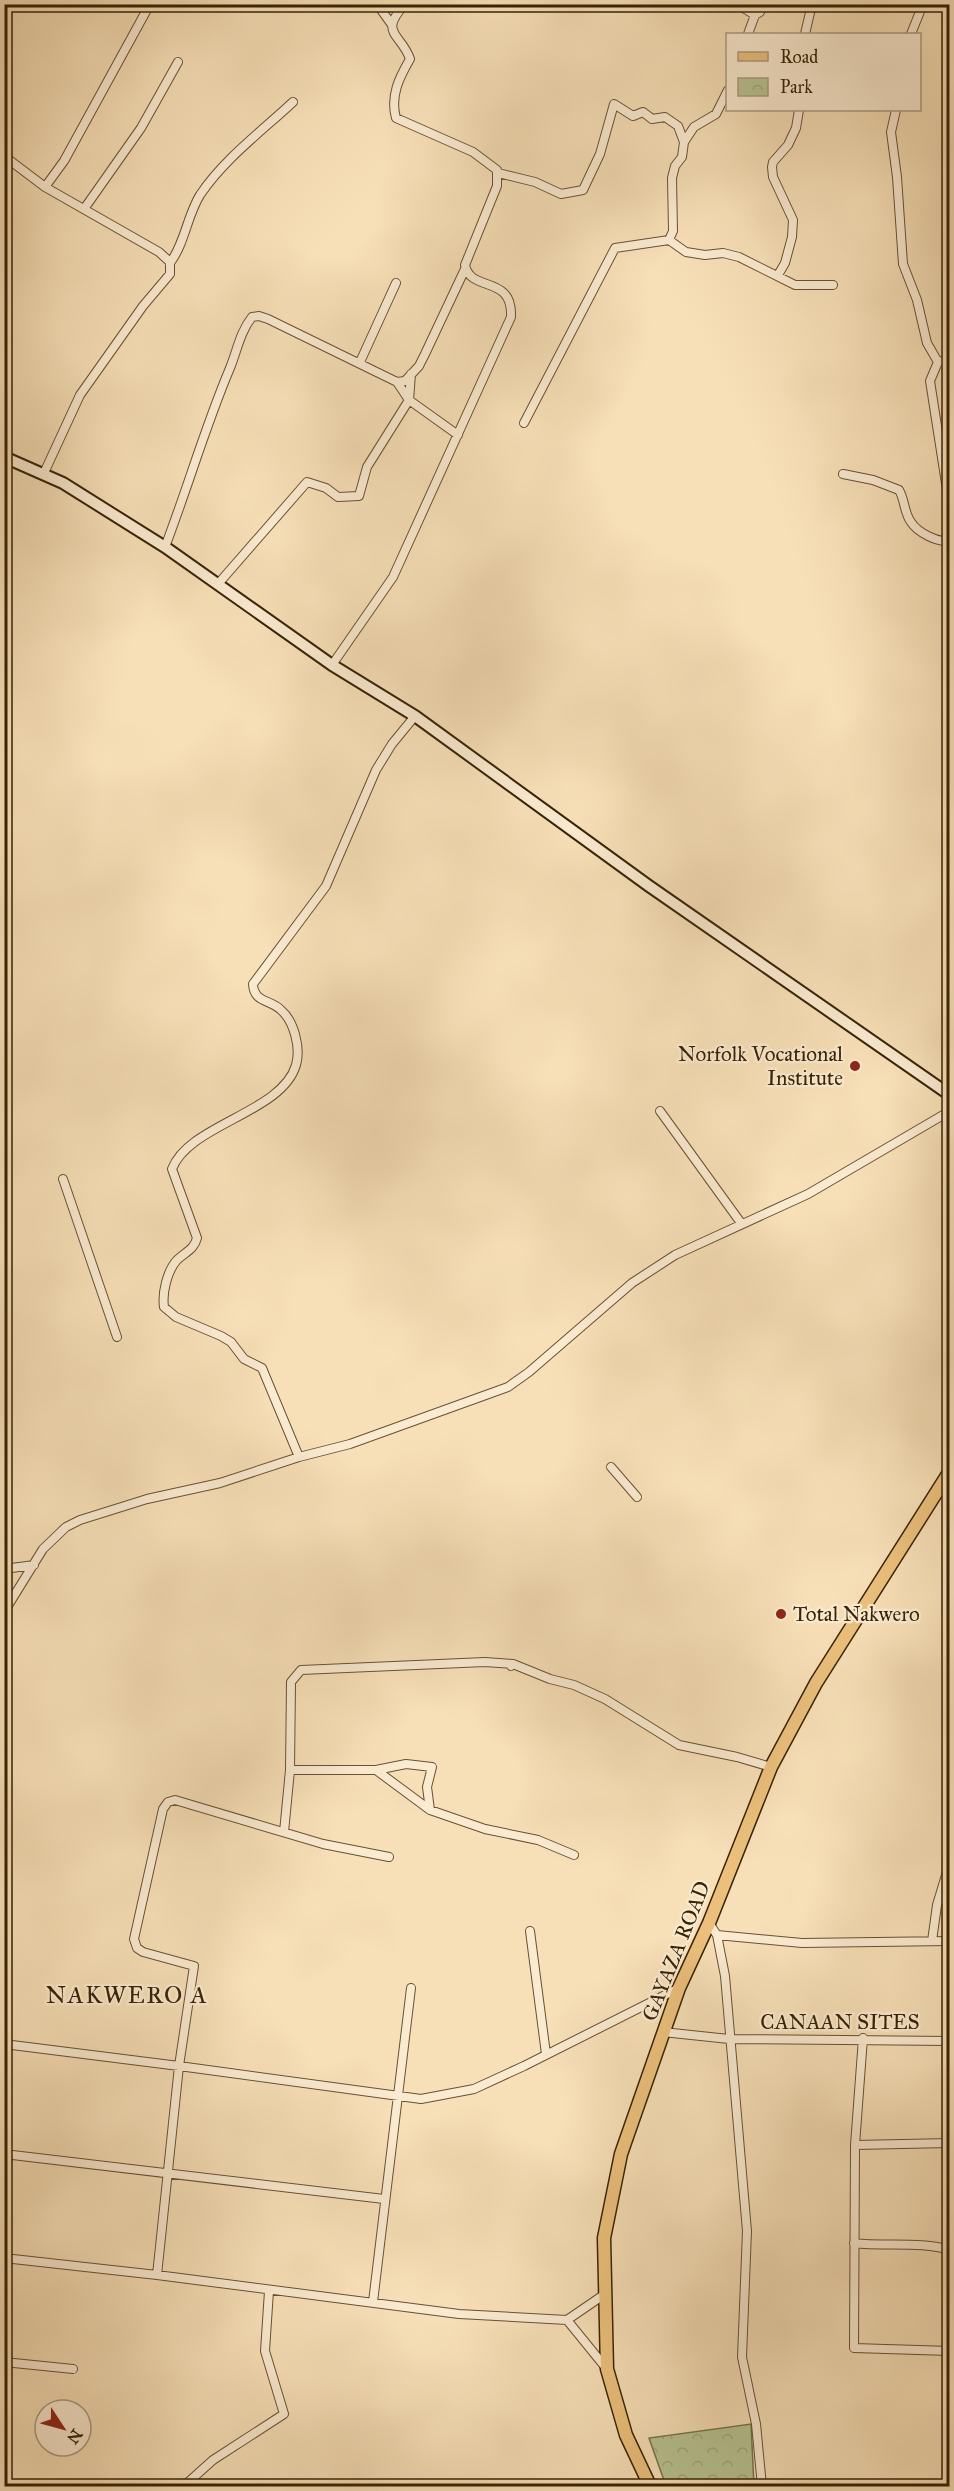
<svg xmlns="http://www.w3.org/2000/svg" width="954" height="2491" font-family="'IM FELL Great Primer',serif">
<style>
.park{fill:url(#park-crowns);stroke:#77734c;stroke-width:1.5}
.lines{fill:none;stroke-linecap:round;stroke-linejoin:round}
.street-casing{stroke:#675232;stroke-width:10}
.secondary-casing{stroke:#372305;stroke-width:14}
.primary-casing{stroke:#372305;stroke-width:15}
.street{stroke:#faead0;stroke-width:8}
.secondary{stroke:#faead0;stroke-width:10}
.primary{stroke:#ecc07c;stroke-width:12}
.poi-dot{fill:#8f2418;stroke:#faead0;stroke-width:2}
.labels{text-anchor:middle;stroke-width:4.5;stroke-linejoin:round;paint-order:stroke}
.poi-label{font-size:21px;fill:#372305;stroke:#faead0;text-anchor:end}
.street-label{font-size:21px;fill:#372305;stroke:#faead0}
.quarter-label{font-size:24px;letter-spacing:1.5px;fill:#372305;stroke:#faead0}
</style>
<defs>
<pattern id="park-crowns" width="20" height="18" patternUnits="userSpaceOnUse" patternTransform="scale(1.5)"><rect width="20" height="18" fill="#b7c393"/><path d="M2 6a3 3 0 1 1 6 0M12 15a3 3 0 1 1 6 0" fill="none" stroke="#9ea77d"/></pattern>
</defs>
<rect width="100%" height="100%" fill="#f7dfb7"/>
<filter id="stains"><feTurbulence type="fractalNoise" baseFrequency=".00333" numOctaves="4"/><feColorMatrix values="0 0 0 0 .2 0 0 0 0 .09 0 0 0 0 .02 0 0 0 .5 -.17"/></filter>
<radialGradient id="worn" r=".72"><stop offset=".6" stop-color="#630" stop-opacity="0"/><stop offset="1" stop-color="#630" stop-opacity=".3"/></radialGradient>
<path class="park" d="M 751,2424 L 754,2486 L 666,2486 L 649,2438 Z"/>
<g class="lines">
<g class="street-casing">
<path id="street" d="M 377,4 L 392,25
M 737,4 L 755,15 L 760,12 L 763,4
M 748,34 L 755,15
M 805,34 L 812,4
M 911,34 L 923,4
M 728,90 L 716,114 L 694,127 L 684,142 L 682,157 L 675,166 L 672,178 L 673,231 L 669,240 L 686,252 L 705,255 L 723,253 L 739,257 L 795,285 L 833,285
M 896,110 L 891,132 L 897,177 L 903,264 L 917,300 L 927,343 L 938,362
M 4,156 L 45,187 L 159,252 L 170,262 L 170,274 L 143,306 L 80,395 L 44,473
M 498,173 L 535,182 L 561,194 L 583,190 L 600,154 L 614,104 L 633,116 L 643,112 L 652,119 L 665,117 L 678,126 L 684,142
M 45,187 L 64,161 L 150,4
M 84,209 L 141,128 L 178,62
M 170,263 C 185,243 187,216 200,195 C 224,159 262,131 293,102
M 778,275 L 785,263 L 792,237 L 793,220 L 773,177 L 772,167 L 773,162 L 788,145 L 796,128 L 799,110
M 950,360 L 938,362 L 930,381 L 950,509
M 360,362 L 396,283
M 397,382 L 409,400 L 458,435
M 524,423 L 615,248 L 669,240
M 843,474 L 873,480 L 899,490 C 905,500 904,513 911,522 C 917,532 939,544 950,540
M 165,547 C 188,487 205,427 230,368 C 237,351 240,332 252,317 L 259,316 L 268,319 L 397,382 L 405,381 L 419,366 L 425,354 L 465,269
M 218,584 L 307,482 L 326,488 L 338,497 L 359,496 L 367,467 L 409,400 L 411,374
M 332,665 L 393,577 L 511,317 C 513,274 470,293 465,265 L 497,186 L 497,170 L 473,152 L 396,118 C 390,96 399,78 410,59 C 401,33 378,34 405,4
M 660,1111 L 741,1223
M 63,1179 L 117,1337
M 299,1457 L 262,1368 L 244,1359 L 231,1342 L 221,1336 L 176,1317 L 164,1307 C 162,1293 167,1271 177,1260 C 185,1252 194,1250 197,1238 L 172,1169 C 189,1124 282,1113 296,1065 C 301,1048 294,1021 281,1010 C 270,999 254,1003 253,984 L 326,886 L 376,770 L 392,744 L 415,716
M 611,1467 L 637,1497
M 4,1569 L 34,1565
M 4,1612 L 43,1549 L 66,1527 L 80,1520 L 147,1499 L 220,1483 L 299,1457 L 350,1444 L 508,1387 L 529,1372 L 632,1283 L 675,1255 L 808,1194 L 950,1111
M 511,1666 L 513,1664 L 550,1679 L 574,1685 L 605,1699 L 679,1745 L 737,1757 L 771,1767
M 290,1770 L 376,1770 L 430,1810 L 485,1829 L 538,1840 L 574,1855
M 376,1770 L 406,1764 L 432,1767 L 427,1787 L 430,1810
M 284,1832 L 290,1770 L 291,1682 L 301,1670 L 485,1662 L 513,1664
M 709,1923 L 717,1935 L 802,1943 L 950,1941
M 530,1931 L 546,2054
M 717,1935 L 725,1976 L 747,2231 L 742,2357 L 756,2424 L 762,2486
M 932,1941 L 937,1905 L 950,1862
M 663,2032 L 729,2039 L 950,2041
M 863,2038 L 855,2145 L 854,2348 L 950,2351
M 4,2044 L 179,2066 L 421,2099 L 474,2089 L 524,2066 L 679,1988
M 855,2145 L 950,2143
M 4,2154 L 384,2199
M 854,2243 C 884,2247 921,2241 950,2250
M 4,2258 L 157,2275 L 459,2314 L 567,2320 L 605,2294
M 157,2275 L 179,2066 L 194,1966 L 143,1952 L 137,1948 L 134,1939 L 163,1809 L 168,1802 L 175,1800 L 323,1844 L 389,1857
M 373,2302 L 411,1988
M 567,2320 L 606,2368
M 4,2362 L 73,2369
M 184,2486 L 213,2460 L 284,2414 L 265,2351 L 269,2291"/>
</g>
<g class="secondary-casing">
<path id="secondary" d="M 4,457 L 63,483 L 165,547 L 332,665 L 415,716 L 649,886 L 950,1095"/>
</g>
<g class="primary-casing">
<path id="primary" d="M 650,2486 L 626,2435 L 607,2369 L 604,2238 L 621,2154 L 679,1988 L 709,1923 L 771,1767 L 816,1683 L 950,1471"/>
</g>
<use href="#street" class="street"/>
<use href="#secondary" class="secondary"/>
<use href="#primary" class="primary"/>
</g>
<g class="poi-dot">
<circle cx="855" cy="1066" r="6"/>
<circle cx="781" cy="1614" r="6"/>
</g>
<g class="labels">
<g class="poi-label">
<text x="843" y="1061">Norfolk Vocational<tspan x="843" dy="24">Institute</tspan></text>
<text x="793" y="1621" text-anchor="start">Total Nakwero</text>
</g>
<g class="street-label">
<text transform="translate(676 1951) rotate(-68)" y="7">GAYAZA ROAD</text>
<text x="840" y="2029">CANAAN SITES</text>
</g>
<g class="quarter-label">
<text x="127" y="2003">NAKWERO A</text>
</g>
</g>
<rect width="954" height="2491" fill="none" stroke="#f7dfb7" stroke-width="24"/>
<rect x="6" y="6" width="942" height="2479" fill="none" stroke="#372305" stroke-width="3"/>
<rect x="12" y="12" width="930" height="2467" fill="none" stroke="#372305" stroke-width="1.5"/>
<rect x="726" y="33" width="195" height="78" fill="#faead0" stroke="#ac9a7f" stroke-width="1.5"/>
<rect x="738" y="52" width="30" height="9" fill="#ecc07c" stroke="#ac9a7f" stroke-width="1.5"/>
<text x="780" y="63" font-size="18" fill="#372305">Road</text>
<rect x="738" y="78" width="30" height="18" fill="url(#park-crowns)" stroke="#ac9a7f" stroke-width="1.5"/>
<text x="780" y="93" font-size="18" fill="#372305">Park</text>
<g transform="translate(63 2428) rotate(126)"><circle r="28" fill="#faead0" stroke="#ac9a7f" stroke-width="1.5"/>
<path d="M0-4.5L10 22L0 15L-10 22Z" fill="#8f2418"/>
<text y="-9" font-size="16" font-weight="bold" text-anchor="middle" fill="#372305">N</text>
</g>
<rect width="100%" height="100%" filter="url(#stains)"/>
<rect width="100%" height="100%" fill="url(#worn)"/>
</svg>
